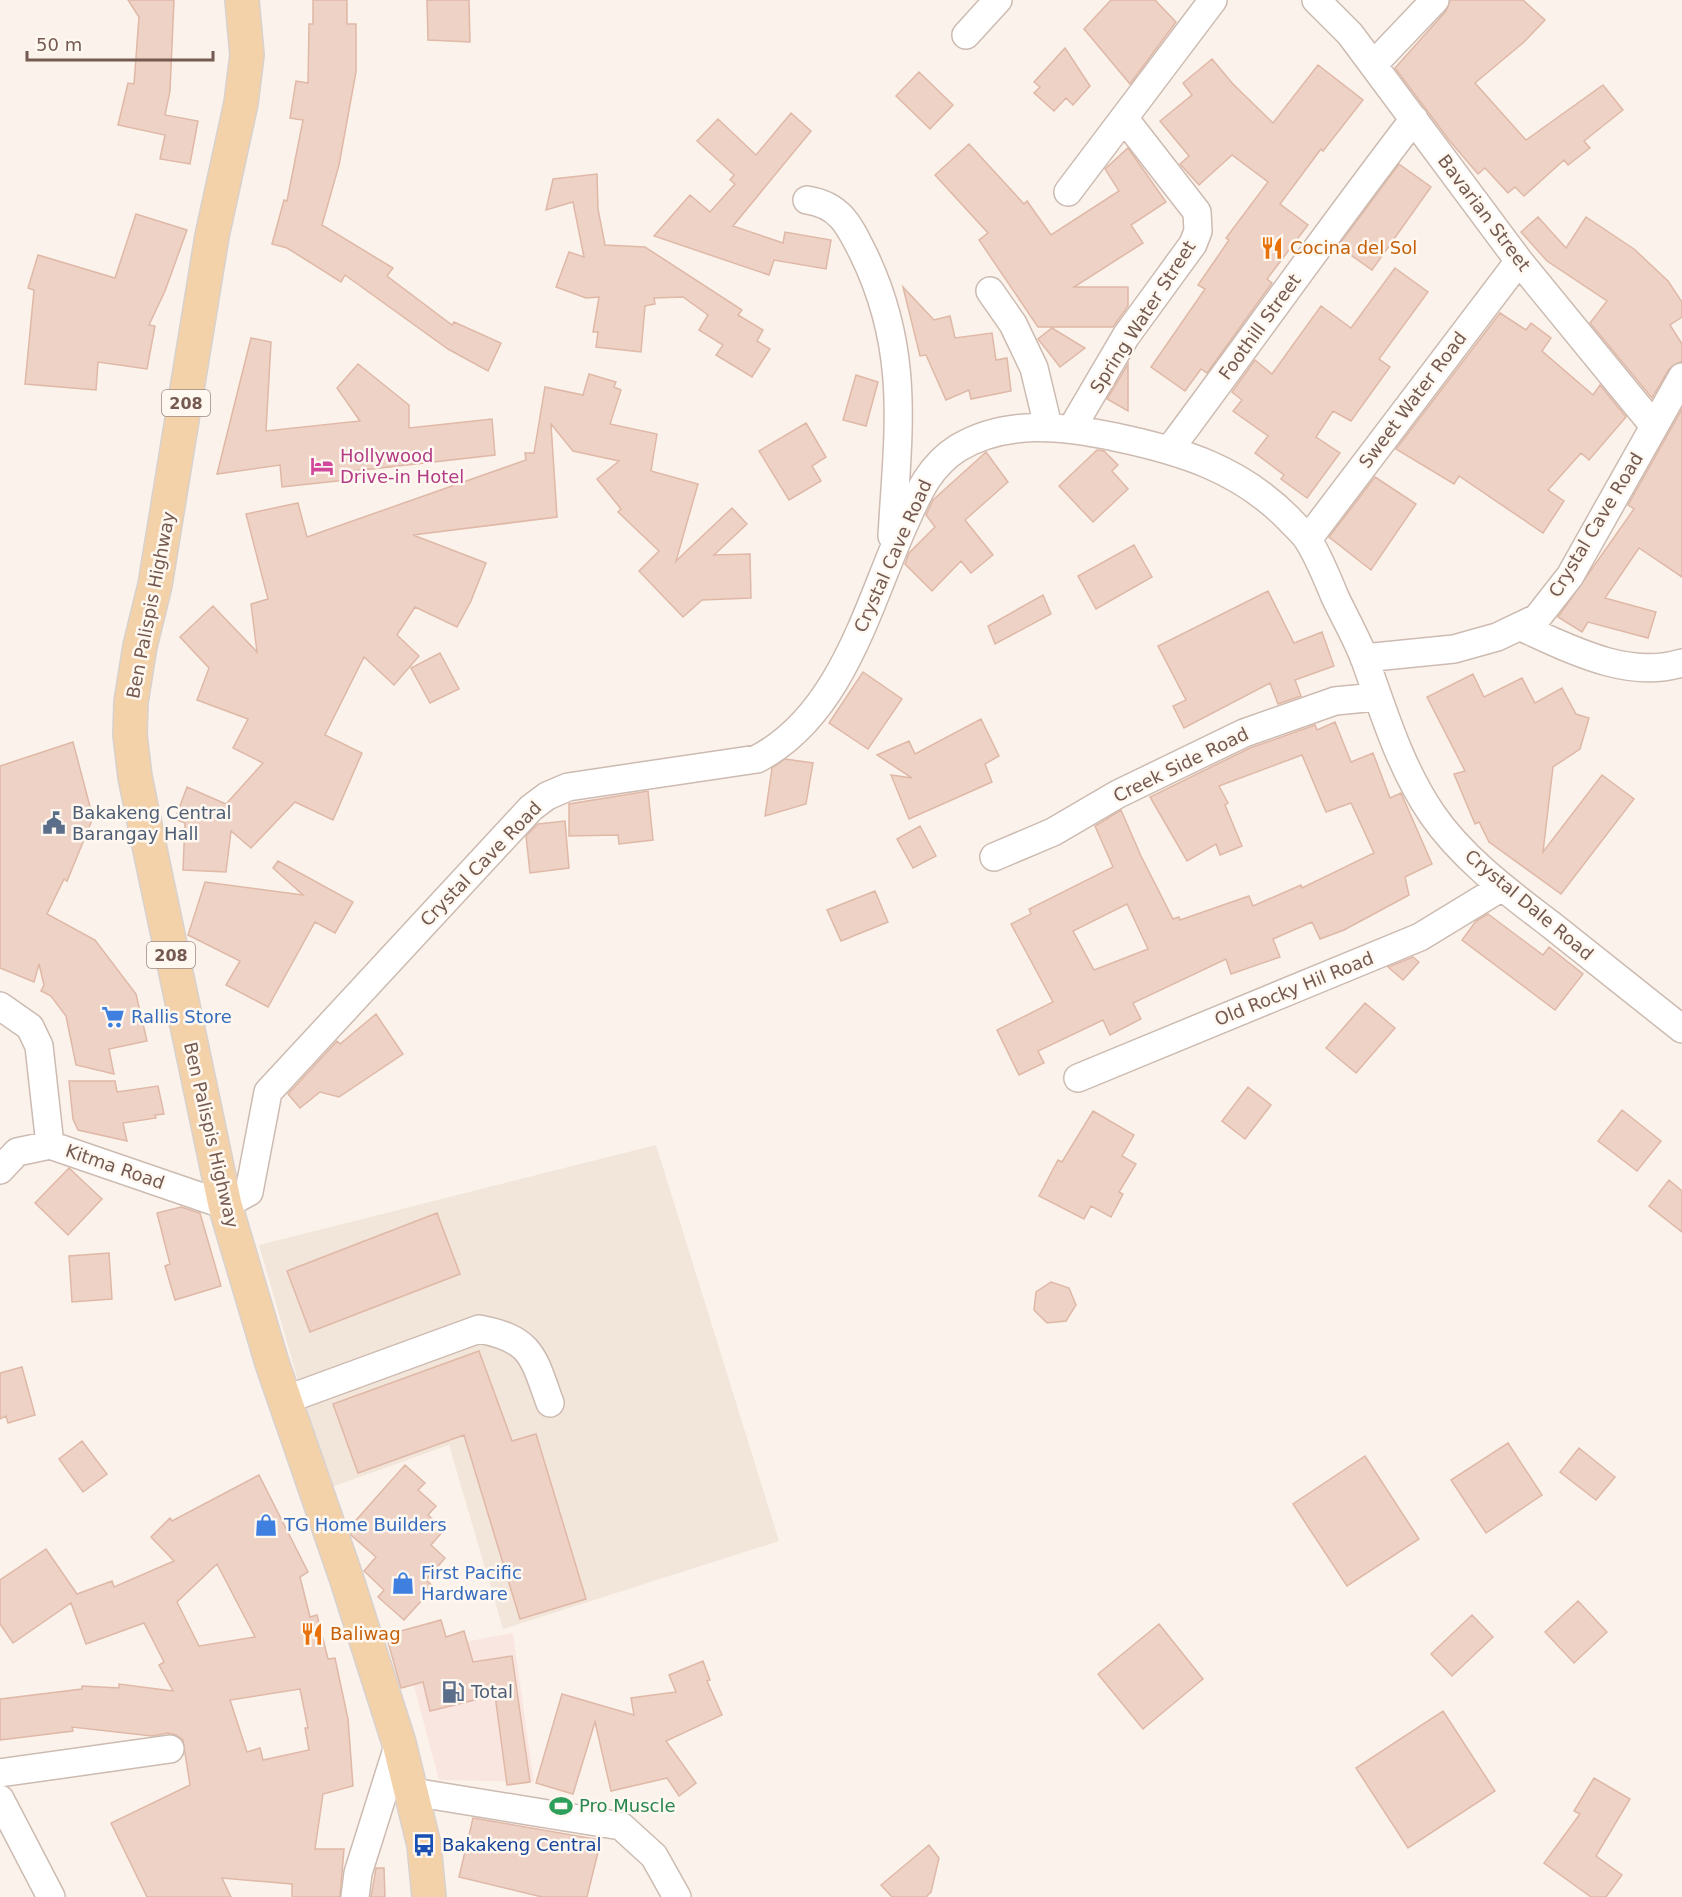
<svg xmlns="http://www.w3.org/2000/svg" width="1682" height="1897" font-family="'DejaVu Sans',sans-serif">
<style>
.residential{fill:#f2e5da}
.commercial{fill:#fae6e0}
.building{fill:#eed2c5;stroke:#dfb8a7;stroke-width:1.5;fill-rule:evenodd}
.lines{fill:none;stroke-linecap:round;stroke-linejoin:round}
.street-casing{stroke:#cdbbb1;stroke-width:30}
.primary-casing{stroke:#d8d1ce;stroke-width:36}
.street{stroke:#fff;stroke-width:27}
.primary{stroke:#f3d2aa;stroke-width:33}
.labels{text-anchor:middle;stroke-width:5;stroke-linejoin:round;paint-order:stroke}
.shield{fill:#fef8f1;stroke:#9d8980;stroke-width:1.5}
.shield-label{font-size:16px;font-weight:bold;fill:#745a50}
.street-label{font-size:18px;fill:#745a50;stroke:#fef8f1}
.food-label{font-size:18px;fill:#c56008;stroke:#fef8f1;text-anchor:start}
.hotel-label{font-size:18px;fill:#b23c85;stroke:#fef8f1;text-anchor:start}
.service-label{font-size:18px;fill:#4e5e75;stroke:#fef8f1;text-anchor:start}
.shop-label{font-size:18px;fill:#366cbe;stroke:#fef8f1;text-anchor:start}
.leisure-label{font-size:18px;fill:#27864d;stroke:#fef8f1;text-anchor:start}
.transit-label{font-size:18px;fill:#164399;stroke:#fef8f1;text-anchor:start}
</style>
<rect width="100%" height="100%" fill="#fbf3eb"/>
<path class="residential" d="M 656,1145 L 779,1541 L 503,1629 L 449,1445 L 329,1488 L 259,1245 Z"/>
<path class="commercial" d="M 513,1633 L 534,1782 L 439,1780 L 405,1653 Z"/>
<path class="building" d="M 128,0 L 174,0 L 170,91 L 165,115 L 198,121 L 190,164 L 160,159 L 165,135 L 118,125 L 128,83 L 134,84 L 139,17 Z
M 313,0 L 347,0 L 347,24 L 356,24 L 356,72 L 339,165 L 322,225 L 393,268 L 387,276 L 452,325 L 454,322 L 501,343 L 488,371 L 448,349 L 345,275 L 341,282 L 287,248 L 272,244 L 284,200 L 287,201 L 303,120 L 290,118 L 296,81 L 308,83 L 309,24 L 313,24 Z
M 427,0 L 469,0 L 470,42 L 428,40 Z
M 1111,0 L 1155,0 L 1176,22 L 1130,84 L 1084,29 Z
M 1450,0 L 1523,0 L 1545,20 L 1524,42 L 1475,83 L 1526,140 L 1603,85 L 1623,110 L 1584,141 L 1590,148 L 1568,165 L 1564,160 L 1524,196 L 1515,187 L 1508,193 L 1485,168 L 1478,174 L 1449,140 L 1395,68 L 1446,11 Z
M 1065,48 L 1090,86 L 1073,105 L 1066,98 L 1054,111 L 1034,93 L 1040,87 L 1034,82 Z
M 1212,59 L 1233,84 L 1273,123 L 1318,65 L 1363,100 L 1323,151 L 1321,149 L 1280,204 L 1308,225 L 1267,279 L 1272,283 L 1207,373 L 1201,369 L 1185,391 L 1151,367 L 1205,289 L 1198,285 L 1229,240 L 1226,238 L 1268,182 L 1232,155 L 1199,185 L 1180,164 L 1189,156 L 1160,121 L 1192,95 L 1183,83 Z
M 919,72 L 953,105 L 930,129 L 896,96 Z
M 791,113 L 811,131 L 733,226 L 783,243 L 785,232 L 831,240 L 826,269 L 774,260 L 769,275 L 654,236 L 690,195 L 710,212 L 735,184 L 730,180 L 734,175 L 697,141 L 718,119 L 756,155 Z
M 969,144 L 1024,204 L 1027,201 L 1051,235 L 1119,191 L 1105,169 L 1128,148 L 1166,202 L 1131,225 L 1143,243 L 1074,287 L 1128,287 L 1128,306 L 1113,327 L 1038,327 L 979,240 L 988,233 L 935,175 Z
M 1399,164 L 1431,187 L 1372,270 L 1338,246 Z
M 597,174 L 598,209 L 605,245 L 645,247 L 742,310 L 738,315 L 763,330 L 757,341 L 770,349 L 752,377 L 716,355 L 723,345 L 699,330 L 708,315 L 683,297 L 654,298 L 655,304 L 645,306 L 641,352 L 596,347 L 598,332 L 593,332 L 599,297 L 586,298 L 556,287 L 569,252 L 584,257 L 573,202 L 546,210 L 553,179 Z
M 136,214 L 187,230 L 165,291 L 149,325 L 155,326 L 147,369 L 98,362 L 96,390 L 25,384 L 34,290 L 28,288 L 38,255 L 115,278 Z
M 1538,217 L 1566,248 L 1586,217 L 1634,249 L 1668,281 L 1682,302 L 1682,317 L 1670,325 L 1682,344 L 1682,361 L 1669,369 L 1652,398 L 1590,323 L 1607,301 L 1547,261 L 1521,232 Z
M 1395,268 L 1428,292 L 1379,359 L 1390,367 L 1351,421 L 1333,411 L 1316,437 L 1340,453 L 1307,498 L 1281,479 L 1284,475 L 1255,453 L 1268,436 L 1233,411 L 1242,400 L 1232,392 L 1255,360 L 1272,374 L 1321,306 L 1351,328 Z
M 903,287 L 934,320 L 950,316 L 955,338 L 992,333 L 996,360 L 1007,358 L 1011,391 L 971,399 L 969,390 L 946,400 L 926,355 L 920,356 Z
M 1500,313 L 1526,330 L 1531,323 L 1551,338 L 1542,351 L 1593,395 L 1600,385 L 1626,417 L 1589,460 L 1581,453 L 1548,490 L 1564,501 L 1543,533 L 1459,476 L 1454,484 L 1396,449 Z
M 1052,328 L 1085,348 L 1060,367 L 1038,339 Z
M 251,338 L 271,342 L 266,431 L 360,421 L 337,388 L 358,364 L 409,405 L 409,428 L 492,419 L 495,455 L 345,472 L 346,480 L 282,487 L 280,465 L 217,474 Z
M 1128,364 L 1128,411 L 1107,399 Z
M 589,374 L 616,382 L 614,387 L 621,390 L 610,424 L 657,434 L 651,471 L 698,484 L 676,561 L 732,508 L 747,524 L 714,555 L 750,554 L 751,598 L 702,600 L 683,617 L 639,571 L 659,551 L 618,512 L 621,509 L 597,479 L 619,461 L 573,451 L 551,424 L 557,517 L 413,535 L 486,563 L 471,601 L 457,627 L 415,607 L 397,635 L 419,656 L 394,685 L 364,657 L 325,735 L 362,753 L 333,820 L 295,802 L 251,848 L 231,831 L 226,872 L 183,870 L 185,823 L 175,819 L 187,787 L 226,804 L 263,763 L 233,748 L 248,719 L 197,700 L 209,668 L 180,637 L 213,606 L 257,652 L 251,604 L 268,599 L 246,514 L 298,503 L 307,537 L 526,460 L 525,453 L 534,453 L 545,387 L 583,395 Z
M 856,375 L 878,382 L 866,426 L 843,420 Z
M 1682,409 L 1682,577 L 1639,548 L 1605,598 L 1656,612 L 1648,638 L 1588,622 L 1582,632 L 1558,617 L 1634,509 L 1628,505 Z
M 806,423 L 826,457 L 812,466 L 821,481 L 789,500 L 759,451 Z
M 1097,450 L 1104,451 L 1118,465 L 1112,471 L 1128,489 L 1093,522 L 1059,486 Z
M 986,452 L 1008,482 L 965,520 L 993,555 L 971,573 L 961,561 L 932,591 L 905,564 L 909,553 L 935,527 L 926,515 L 933,500 Z
M 1375,477 L 1416,504 L 1371,570 L 1329,537 Z
M 1134,545 L 1152,577 L 1096,609 L 1078,576 Z
M 1268,591 L 1294,643 L 1322,632 L 1334,666 L 1295,680 L 1301,696 L 1278,704 L 1270,683 L 1184,728 L 1173,706 L 1186,700 L 1158,646 Z
M 1043,595 L 1051,614 L 995,644 L 988,626 Z
M 440,653 L 459,689 L 430,703 L 411,668 Z
M 863,672 L 902,699 L 868,749 L 829,723 Z
M 1473,674 L 1484,697 L 1522,678 L 1535,703 L 1562,688 L 1576,714 L 1589,718 L 1580,749 L 1553,767 L 1543,852 L 1602,775 L 1634,799 L 1561,894 L 1489,842 L 1479,822 L 1475,824 L 1454,774 L 1465,771 L 1427,697 Z
M 981,719 L 999,756 L 985,764 L 992,782 L 909,819 L 891,775 L 912,778 L 877,755 L 909,741 L 915,754 Z
M 1335,722 L 1351,762 L 1373,753 L 1390,798 L 1401,793 L 1432,864 L 1405,877 L 1409,895 L 1344,930 L 1320,939 L 1312,922 L 1273,939 L 1280,957 L 1231,974 L 1226,959 L 1133,1003 L 1141,1019 L 1110,1035 L 1103,1020 L 1038,1051 L 1044,1063 L 1019,1075 L 997,1030 L 1053,1002 L 1011,924 L 1031,914 L 1029,909 L 1113,867 L 1095,826 L 1121,810 L 1141,856 L 1173,919 L 1179,917 L 1180,920 L 1249,896 L 1253,906 L 1301,885 L 1302,888 L 1374,853 L 1351,803 L 1326,812 L 1302,755 L 1219,786 L 1228,803 L 1225,805 L 1242,846 L 1220,855 L 1216,844 L 1187,861 L 1150,797 L 1250,748 L 1315,725 L 1317,730 ZM 1127,904 L 1148,949 L 1094,970 L 1073,931 Z
M 73,742 L 93,818 L 67,881 L 64,879 L 47,914 L 95,940 L 136,994 L 147,1041 L 109,1049 L 114,1074 L 76,1065 L 66,1016 L 51,996 L 41,991 L 44,985 L 39,964 L 34,982 L 0,968 L 0,766 Z
M 785,759 L 813,763 L 806,804 L 765,816 L 772,768 Z
M 648,791 L 653,840 L 619,844 L 618,835 L 569,836 L 569,804 Z
M 565,821 L 569,868 L 530,873 L 526,836 L 538,824 Z
M 920,826 L 936,856 L 913,868 L 897,839 Z
M 278,861 L 353,902 L 335,933 L 315,922 L 268,1007 L 226,985 L 240,961 L 188,935 L 205,882 L 303,895 L 273,868 Z
M 875,891 L 888,922 L 841,941 L 827,910 Z
M 1488,914 L 1543,955 L 1549,947 L 1583,974 L 1555,1010 L 1462,940 L 1476,921 Z
M 1413,957 L 1419,962 L 1403,980 L 1388,967 Z
M 1365,1003 L 1395,1028 L 1356,1073 L 1326,1048 Z
M 376,1014 L 403,1054 L 339,1097 L 320,1092 L 300,1108 L 288,1094 L 337,1041 L 340,1044 Z
M 69,1081 L 115,1081 L 117,1092 L 158,1086 L 164,1114 L 155,1115 L 156,1118 L 123,1123 L 127,1141 L 78,1130 L 73,1119 Z
M 1248,1087 L 1271,1105 L 1245,1139 L 1222,1121 Z
M 1622,1110 L 1661,1141 L 1637,1171 L 1598,1141 Z
M 1093,1111 L 1134,1135 L 1122,1156 L 1136,1164 L 1119,1192 L 1123,1194 L 1111,1217 L 1091,1206 L 1084,1219 L 1039,1196 L 1058,1160 L 1062,1162 Z
M 69,1168 L 102,1199 L 68,1235 L 35,1203 Z
M 1669,1180 L 1682,1191 L 1682,1232 L 1649,1206 Z
M 181,1207 L 200,1213 L 221,1286 L 175,1300 L 165,1266 L 170,1264 L 157,1213 Z
M 437,1213 L 460,1274 L 310,1332 L 287,1271 Z
M 109,1253 L 112,1299 L 72,1302 L 69,1256 Z
M 1051,1282 L 1069,1288 L 1076,1305 L 1066,1321 L 1047,1323 L 1034,1310 L 1036,1292 Z
M 479,1351 L 512,1441 L 536,1434 L 586,1599 L 520,1619 L 464,1435 L 358,1473 L 333,1404 Z
M 22,1367 L 35,1415 L 8,1423 L 6,1416 L 0,1419 L 0,1373 Z
M 82,1441 L 107,1474 L 83,1492 L 59,1459 Z
M 1508,1443 L 1542,1495 L 1486,1533 L 1451,1480 Z
M 1579,1448 L 1615,1477 L 1596,1500 L 1560,1472 Z
M 1365,1456 L 1419,1539 L 1347,1586 L 1293,1504 Z
M 405,1465 L 425,1483 L 418,1490 L 436,1506 L 428,1515 L 444,1530 L 431,1545 L 445,1558 L 426,1580 L 434,1587 L 404,1620 L 378,1597 L 384,1590 L 364,1571 L 376,1557 L 351,1535 L 349,1528 Z
M 259,1475 L 308,1572 L 300,1577 L 310,1617 L 317,1615 L 328,1659 L 335,1658 L 348,1719 L 353,1786 L 323,1794 L 315,1849 L 344,1849 L 340,1897 L 292,1897 L 292,1884 L 222,1878 L 231,1897 L 147,1897 L 111,1823 L 190,1785 L 183,1740 L 176,1735 L 168,1733 L 152,1736 L 72,1727 L 73,1731 L 0,1740 L 0,1699 L 82,1689 L 82,1686 L 119,1688 L 119,1684 L 173,1691 L 159,1665 L 164,1662 L 144,1623 L 86,1644 L 71,1603 L 13,1643 L 0,1624 L 0,1580 L 46,1549 L 77,1594 L 112,1581 L 114,1587 L 174,1561 L 151,1537 L 170,1518 L 172,1521 ZM 217,1564 L 255,1637 L 199,1646 L 177,1602 ZM 300,1689 L 308,1728 L 305,1728 L 309,1750 L 263,1760 L 260,1748 L 247,1752 L 230,1700 Z
M 1578,1601 L 1607,1632 L 1574,1663 L 1545,1632 Z
M 1472,1615 L 1493,1637 L 1452,1676 L 1431,1654 Z
M 441,1620 L 446,1637 L 464,1631 L 473,1662 L 512,1656 L 530,1782 L 507,1785 L 495,1695 L 430,1711 L 423,1682 L 401,1688 L 386,1635 Z
M 1159,1624 L 1203,1679 L 1143,1729 L 1098,1674 Z
M 703,1661 L 710,1680 L 707,1681 L 722,1715 L 666,1741 L 696,1783 L 679,1796 L 667,1778 L 611,1791 L 595,1722 L 573,1794 L 536,1783 L 562,1694 L 634,1715 L 631,1698 L 676,1692 L 669,1675 Z
M 1443,1711 L 1495,1791 L 1408,1848 L 1356,1768 Z
M 1594,1778 L 1630,1799 L 1596,1856 L 1622,1875 L 1606,1897 L 1591,1897 L 1544,1863 L 1580,1814 L 1574,1811 Z
M 473,1818 L 601,1840 L 587,1897 L 542,1897 L 459,1877 Z
M 929,1845 L 939,1858 L 931,1892 L 926,1897 L 892,1897 L 881,1885 Z
M 376,1868 L 384,1868 L 385,1897 L 371,1897 Z"/>
<g class="lines">
<g class="street-casing">
<path id="street" d="M 1316,0 L 1350,34 L 1519,261 L 1654,426
M 966,35 L 998,0
M 1373,65 L 1435,0
M 1068,192 L 1213,0
M 807,200 C 840,205 849,225 863,253 C 911,351 898,432 892,536
M 990,291 L 1013,324 L 1034,368 L 1048,426
M 1072,428 L 1126,336 L 1193,244 L 1198,231 L 1197,212 L 1124,118
M 1170,449 C 1252,339 1331,227 1414,119
M 1308,539 L 1519,261
M 1521,627 C 1570,649 1628,680 1682,663
M 1364,658 L 1454,649 L 1497,637 L 1537,618 L 1570,576 L 1682,377
M 994,857 L 1053,832 L 1118,794 L 1244,733 L 1335,701 L 1376,697
M 0,1006 L 30,1027 L 39,1046 L 50,1145 L 225,1205 L 249,1192 L 268,1092 L 531,808 L 547,796 L 568,787 L 757,759 C 841,715 867,608 903,527 C 917,496 928,467 958,448 C 1006,419 1063,426 1115,437 C 1182,451 1240,469 1289,519 C 1295,526 1303,532 1308,540 C 1319,557 1327,578 1335,597 C 1345,618 1357,639 1365,660 C 1384,713 1400,767 1432,814 C 1462,858 1508,892 1550,924 C 1594,959 1638,994 1682,1029
M 1078,1078 L 1420,937 L 1502,887
M 0,1170 L 17,1152 L 50,1145
M 285,1400 L 479,1329 C 532,1339 533,1356 550,1403
M 0,1773 L 170,1749
M 413,1792 L 621,1826 L 654,1856 L 677,1897
M 0,1799 L 51,1897
M 355,1897 L 358,1873 L 399,1743"/>
</g>
<g class="primary-casing">
<path id="primary" d="M 242,0 L 247,55 L 241,103 L 212,236 L 155,585 L 140,646 L 131,702 L 130,735 L 135,777 L 149,845 L 225,1205 L 272,1363 L 346,1577 L 399,1743 L 424,1845 L 429,1897"/>
</g>
<use href="#street" class="street"/>
<use href="#primary" class="primary"/>
</g>
<defs>
<g id="restaurant-bare" transform="scale(1.8)"><path d="M-5-6h1v4h1v-4h1v4h1v-4h1v5L-1.5 .5V6h-2V.5L-5-1ZM5-6V6H3V1.5H1.5Q1.5-4 5-6Z" fill="#e8710a" stroke="#fef8f1" stroke-width="2.5" paint-order="stroke"/></g>
<g id="hotel-bare" transform="scale(1.8)"><path d="M-6-4.5h1.5V1H6V5H4.5V3h-9V5H-6ZM-4 0a1.8 1.8 0 1 1 3.6 0ZM.5 0V-2.5h3Q6-2.5 6 0Z" fill="#d1479c" stroke="#fef8f1" stroke-width="2.5" paint-order="stroke"/></g>
<g id="civic-bare" transform="scale(1.8)"><path d="M-.6-6.5H3V-4.5H.6V-3L4-1V1h2V6H-6V1h2V-1L-.6-3ZM-1.2 2.5V6h2.4V2.5Z" fill="#5c6f8a" stroke="#fef8f1" stroke-width="2.5" paint-order="stroke"/></g>
<g id="supermarket-bare" transform="scale(1.8)"><path d="M-6-5.5h2.5l.6 2H6L4.5 2H-2.5L-4.4-4H-6ZM-1.5 3.2a1.3 1.3 0 1 0 .1 0ZM3 3.2a1.3 1.3 0 1 0 .1 0Z" fill="#3f7fe0" stroke="#fef8f1" stroke-width="2.5" paint-order="stroke"/></g>
<g id="shop-bare" transform="scale(1.8)"><path d="M-5-2.5h2.3a2.7 3.5 0 0 1 5.4 0H5L5.5 6h-11ZM-1.5-2.5h3a1.5 2.3 0 0 0-3 0Z" fill="#3f7fe0" stroke="#fef8f1" stroke-width="2.5" paint-order="stroke"/></g>
<g id="fuel-bare" transform="scale(1.8)"><path d="M-5.5-6h7V0h2V4h1.3V-2.5L3-4.5l.8-.8L6-3V5H2.5V1h-1V6h-7ZM-4.2-4.7v3.2H.2V-4.7Z" fill="#5c6f8a" stroke="#fef8f1" stroke-width="2.5" paint-order="stroke"/></g>
<g id="stadium-bare" transform="scale(1.8)"><path d="M0-5a6.5 5 0 1 0 0 10a6.5 5 0 1 0 0-10ZM-3.5-1.8h7v3.6h-7Z" fill="#2e9e5b" stroke="#fef8f1" stroke-width="2.5" paint-order="stroke"/></g>
<g id="bus-bare" transform="scale(1.8)"><path d="M-5-6H5V4H4V6H2V4H-2V6H-4V4H-5ZM-3.5-4V0h7V-4ZM-3.5 1.2v1.5H-2V1.2ZM2 1.2v1.5H3.5V1.2Z" fill="#1a4fb4" stroke="#fef8f1" stroke-width="2.5" paint-order="stroke"/></g>
</defs>
<g fill-rule="evenodd">
<use href="#restaurant-bare" x="1272" y="248"/>
<use href="#hotel-bare" x="322" y="466"/>
<use href="#civic-bare" x="54" y="823"/>
<use href="#supermarket-bare" x="113" y="1017"/>
<use href="#shop-bare" x="266" y="1525"/>
<use href="#shop-bare" x="403" y="1583"/>
<use href="#restaurant-bare" x="312" y="1634"/>
<use href="#fuel-bare" x="453" y="1692"/>
<use href="#stadium-bare" x="561" y="1806"/>
<use href="#bus-bare" x="424" y="1845"/>
</g>
<g class="labels">
<g class="shield">
<rect x="162" y="390" width="48" height="26" rx="4.5"/>
<rect x="147" y="942" width="48" height="26" rx="4.5"/>
</g>
<g class="shield-label">
<text x="186" y="409">208</text>
<text x="171" y="961">208</text>
</g>
<g class="street-label">
<text transform="translate(1484 213) rotate(53)" y="6">Bavarian Street</text>
<text transform="translate(1143 317) rotate(-57)" y="6">Spring Water Street</text>
<text transform="translate(1260 327) rotate(-54)" y="6">Foothill Street</text>
<text transform="translate(1413 400) rotate(-53)" y="6">Sweet Water Road</text>
<text transform="translate(1596 525) rotate(-59)" y="6">Crystal Cave Road</text>
<text transform="translate(893 556) rotate(-66)" y="6">Crystal Cave Road</text>
<text transform="translate(151 605) rotate(-79)" y="6">Ben Palispis Highway</text>
<text transform="translate(1181 765) rotate(-26)" y="6">Creek Side Road</text>
<text transform="translate(481 864) rotate(-46)" y="6">Crystal Cave Road</text>
<text transform="translate(1529 905) rotate(40)" y="6">Crystal Dale Road</text>
<text transform="translate(1294 989) rotate(-22)" y="6">Old Rocky Hil Road</text>
<text transform="translate(211 1135) rotate(77)" y="6">Ben Palispis Highway</text>
<text transform="translate(115 1167) rotate(19)" y="6">Kitma Road</text>
</g>
<g class="food-label">
<text x="1290" y="254">Cocina del Sol</text>
<text x="330" y="1640">Baliwag</text>
</g>
<g class="hotel-label">
<text x="340" y="462">Hollywood<tspan x="340" dy="21">Drive-in Hotel</tspan></text>
</g>
<g class="service-label">
<text x="72" y="819">Bakakeng Central<tspan x="72" dy="21">Barangay Hall</tspan></text>
<text x="471" y="1698">Total</text>
</g>
<g class="shop-label">
<text x="131" y="1023">Rallis Store</text>
<text x="284" y="1531">TG Home Builders</text>
<text x="421" y="1579">First Pacific<tspan x="421" dy="21">Hardware</tspan></text>
</g>
<g class="leisure-label">
<text x="579" y="1812">Pro Muscle</text>
</g>
<g class="transit-label">
<text x="442" y="1851">Bakakeng Central</text>
</g>
</g>
<path d="M27 51v9h186v-9" fill="none" stroke="#745a50" stroke-width="3"/>
<text x="36" y="51" font-size="18" fill="#745a50" stroke="#fef8f1" stroke-width="4.5" paint-order="stroke">50 m</text>
</svg>
